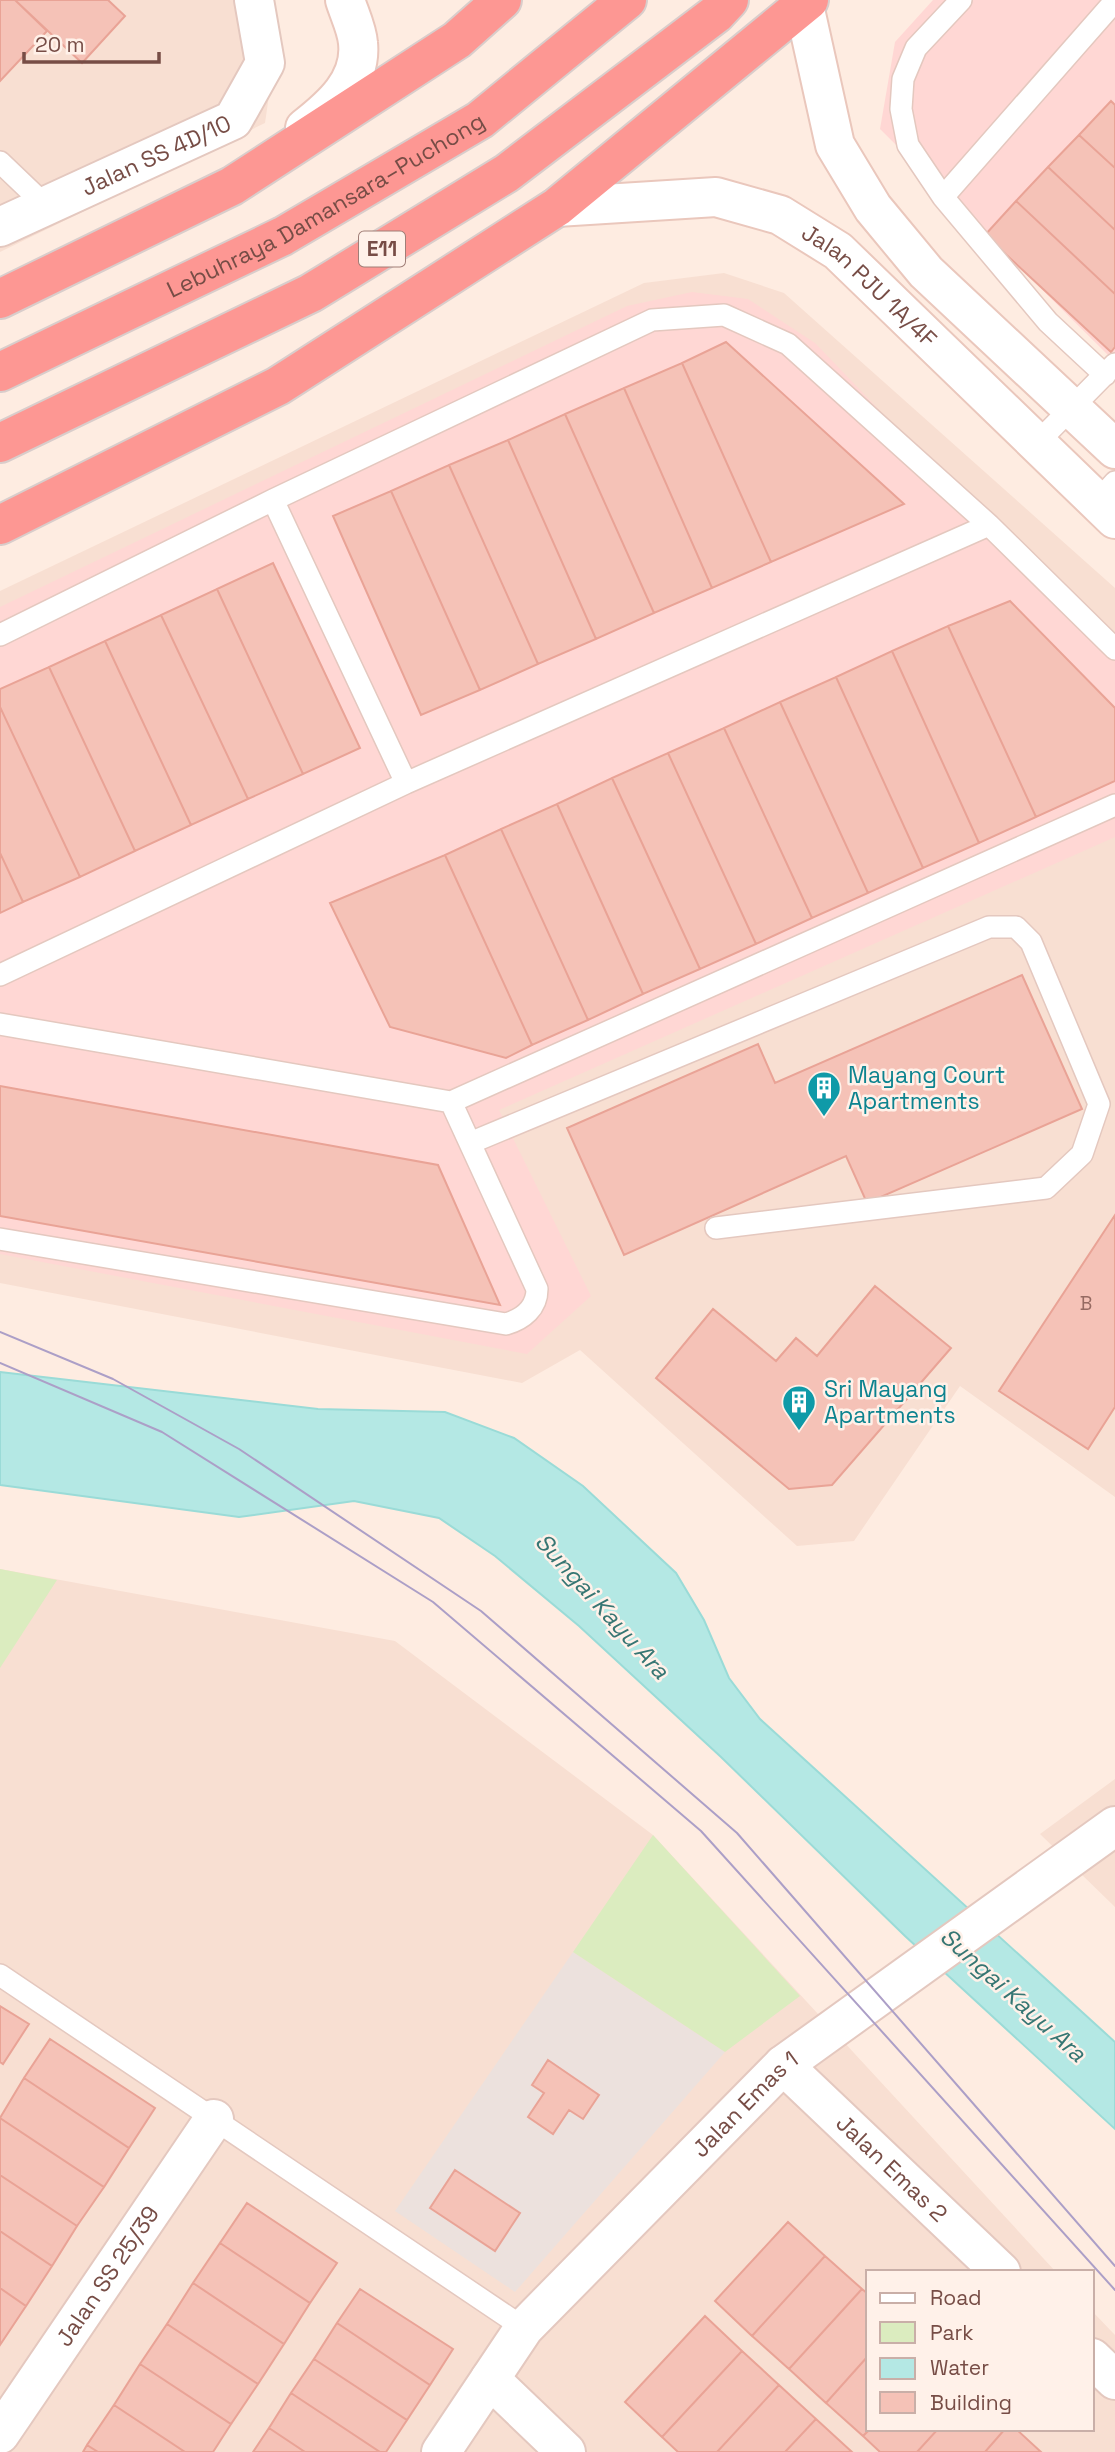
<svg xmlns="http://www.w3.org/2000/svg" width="1115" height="2452" font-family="'Space Grotesk',sans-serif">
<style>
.residential{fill:#f8dfd2}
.commercial{fill:#ffd7d4}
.industrial{fill:#ece1dd}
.green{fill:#dbecbf}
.water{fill:#b4e8e4;stroke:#9adbd7;stroke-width:2}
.building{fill:#f5c2b7;stroke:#e9a396;stroke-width:2}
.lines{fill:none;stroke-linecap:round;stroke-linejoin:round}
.lane-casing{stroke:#e4c8bf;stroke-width:24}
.street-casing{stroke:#e4c8bf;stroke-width:42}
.secondary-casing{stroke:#eac7bc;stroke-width:42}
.highway-casing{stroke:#d9cdcb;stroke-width:42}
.lane{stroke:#fff;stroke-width:21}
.street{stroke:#fff;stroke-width:38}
.secondary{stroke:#fff;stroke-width:38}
.highway{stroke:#fd9793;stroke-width:38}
.tram{stroke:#ac9fc7;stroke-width:2}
.labels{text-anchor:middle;stroke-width:5;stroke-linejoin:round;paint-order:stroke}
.number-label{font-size:19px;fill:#966a62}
.shield{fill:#fff1e9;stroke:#a07e77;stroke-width:2}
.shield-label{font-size:21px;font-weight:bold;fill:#774d46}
.street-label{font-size:23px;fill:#774d46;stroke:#fff1e9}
.culture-label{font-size:23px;fill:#0d838f;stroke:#fff1e9;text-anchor:start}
.water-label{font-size:24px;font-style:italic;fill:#367673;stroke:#fff1e9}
</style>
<rect width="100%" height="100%" fill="#feece1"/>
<path class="residential" d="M 0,0 L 242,0 L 276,47 L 265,123 L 0,252 Z
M 724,273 L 784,293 L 1115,588 L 1115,1497 L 960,1386 L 854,1541 L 797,1546 L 580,1350 L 522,1383 L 0,1283 L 0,591 L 644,283 Z
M 0,1569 L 395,1641 L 653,1835 L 1056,2272 L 868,2272 L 868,2429 L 1092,2429 L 1092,2311 L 1115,2335 L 1115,2452 L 0,2452 Z
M 1115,1779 L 1115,1907 L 1040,1834 Z"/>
<path class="commercial" d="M 933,0 L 1115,0 L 1115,362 L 880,129 L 895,42 Z
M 692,292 L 748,299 L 815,343 L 1115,656 L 1115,837 L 499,1110 L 591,1296 L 527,1354 L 0,1254 L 0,607 L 627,306 Z"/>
<path class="industrial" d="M 573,1952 L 725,2052 L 515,2292 L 395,2211 Z"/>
<path class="green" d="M 0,1569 L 57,1580 L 0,1668 Z
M 653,1835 L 800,1996 L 725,2052 L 573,1952 Z"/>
<path class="water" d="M 0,1372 L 318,1409 L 445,1412 L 514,1438 L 583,1486 L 676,1573 L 704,1620 L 729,1678 L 760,1719 L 1115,2042 L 1115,2129 L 905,1936 L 721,1757 L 579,1626 L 495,1556 L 439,1518 L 354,1501 L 239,1517 L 0,1485 Z"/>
<path class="building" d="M 0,0 L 15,0 L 47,31 L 0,81 Z
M 15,0 L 108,0 L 125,16 L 82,63 Z
M 1111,101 L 1115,105 L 1115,168 L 1079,135 Z
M 1079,135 L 1115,168 L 1115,230 L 1048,167 Z
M 1048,167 L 1115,230 L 1115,294 L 1016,201 Z
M 1016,201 L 1115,294 L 1115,347 L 1111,352 L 985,235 Z
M 726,342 L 904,504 L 771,562 L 682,363 Z
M 682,363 L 771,562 L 712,588 L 624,388 Z
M 624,388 L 712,588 L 654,613 L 565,414 Z
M 565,414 L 654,613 L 596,639 L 508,440 Z
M 508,440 L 596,639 L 538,664 L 449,465 Z
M 449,465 L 538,664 L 480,690 L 391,491 Z
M 391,491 L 480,690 L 421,715 L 333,516 Z
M 273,563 L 360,748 L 303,774 L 217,589 Z
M 217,589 L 303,774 L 248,799 L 161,615 Z
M 1010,601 L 1115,708 L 1115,781 L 1036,817 L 948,626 Z
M 161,615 L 248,799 L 191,825 L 105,641 Z
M 948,626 L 1036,817 L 979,843 L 892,651 Z
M 105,641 L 191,825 L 135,851 L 49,667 Z
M 892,651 L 979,843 L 923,868 L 836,677 Z
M 49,667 L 135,851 L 80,877 L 0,707 L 0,689 Z
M 836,677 L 923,868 L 868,893 L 780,702 Z
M 780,702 L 868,893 L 812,918 L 724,728 Z
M 0,707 L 80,877 L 23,902 L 0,853 Z
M 724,728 L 812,918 L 756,944 L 668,753 Z
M 668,753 L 756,944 L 700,969 L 612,778 Z
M 612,778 L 700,969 L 643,994 L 557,804 Z
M 557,804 L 643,994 L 588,1020 L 501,829 Z
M 501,829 L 588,1020 L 532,1045 L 445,855 Z
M 0,853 L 23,902 L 0,913 Z
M 445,855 L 532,1045 L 506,1058 L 390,1027 L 330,903 Z
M 1022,975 L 1082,1109 L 867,1203 L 846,1156 L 624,1255 L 567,1128 L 758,1044 L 775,1083 Z
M 0,1086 L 438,1165 L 500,1305 L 0,1216 Z
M 1115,1215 L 1115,1407 L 1088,1449 L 999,1391 Z
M 875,1286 L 951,1348 L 832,1485 L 789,1489 L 656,1378 L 713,1309 L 776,1361 L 796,1338 L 817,1356 Z
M 0,2006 L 29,2024 L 3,2064 L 0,2062 Z
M 50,2039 L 155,2108 L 129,2148 L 24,2078 Z
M 548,2060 L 599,2095 L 583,2119 L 569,2110 L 553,2134 L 528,2117 L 544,2093 L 532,2085 Z
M 24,2078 L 129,2148 L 104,2187 L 0,2118 Z
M 0,2118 L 104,2187 L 77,2226 L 0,2175 Z
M 455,2170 L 520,2213 L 495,2251 L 430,2208 Z
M 0,2175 L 77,2226 L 52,2266 L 0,2231 Z
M 247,2203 L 337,2263 L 310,2303 L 220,2243 Z
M 788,2222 L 825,2256 L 752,2336 L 715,2301 Z
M 0,2231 L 52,2266 L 26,2306 L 0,2288 Z
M 220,2243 L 310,2303 L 284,2344 L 193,2283 Z
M 825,2256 L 862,2289 L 789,2369 L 752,2336 Z
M 193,2283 L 284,2344 L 258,2384 L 167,2324 Z
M 0,2288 L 26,2306 L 0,2345 Z
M 360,2289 L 453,2349 L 430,2385 L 337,2323 Z
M 862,2289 L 868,2294 L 868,2356 L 826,2403 L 789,2369 Z
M 705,2316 L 742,2351 L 662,2437 L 625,2402 Z
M 337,2323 L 430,2385 L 407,2420 L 314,2359 Z
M 167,2324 L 258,2384 L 231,2424 L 140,2364 Z
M 742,2351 L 779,2385 L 717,2452 L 678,2452 L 662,2437 Z
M 868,2356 L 870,2429 L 863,2436 L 826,2403 Z
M 314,2359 L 407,2420 L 386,2452 L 380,2452 L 291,2393 Z
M 140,2364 L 231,2424 L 213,2452 L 185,2452 L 114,2405 Z
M 779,2385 L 816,2419 L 785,2452 L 717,2452 Z
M 291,2393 L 380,2452 L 305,2452 L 269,2428 Z
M 114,2405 L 185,2452 L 98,2452 L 87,2445 Z
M 816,2419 L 852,2452 L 785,2452 Z
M 269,2428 L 305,2452 L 253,2452 Z
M 870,2429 L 938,2429 L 917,2452 L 880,2452 L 863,2436 Z
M 938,2429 L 1005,2429 L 985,2452 L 917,2452 Z
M 1005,2429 L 1016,2429 L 1041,2452 L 985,2452 Z
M 87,2445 L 98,2452 L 83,2452 Z"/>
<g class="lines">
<g class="lane-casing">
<path id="lane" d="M 0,162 L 45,205
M 943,197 L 908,145 L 901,109 L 903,79 L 916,48 L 961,0
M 1105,375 L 1048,322 L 943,197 L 1115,1
M 1036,444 L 1115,364
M 273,500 L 406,783
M 1097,502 L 1115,482
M 0,635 L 273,500 L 652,320 L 724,315 L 788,344 L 989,525 L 1115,649
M 0,975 L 406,783 L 989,525
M 0,1024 L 451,1102 L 1115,805
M 470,1143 L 989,927 L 1016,927 L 1031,942 L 1099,1104 L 1082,1154 L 1046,1188 L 716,1228
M 0,1239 L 506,1324 C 523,1319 537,1308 537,1289 L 451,1102
M 0,1975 L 524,2328"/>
</g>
<g class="street-casing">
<g id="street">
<path id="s1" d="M 0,227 L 233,120 L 265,63 L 254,0"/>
<path id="s2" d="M 783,2065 L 1001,2272"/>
<path d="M 1092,2358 L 1115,2380"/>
<path d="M 490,2379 L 566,2452"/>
<path id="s3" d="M 0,2434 L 214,2119"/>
<path id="s4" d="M 441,2452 L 524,2328 L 783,2065 L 1115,1826"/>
</g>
</g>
<g class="secondary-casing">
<g id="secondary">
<path d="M 804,5 L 835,145 L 873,208 L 926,272 L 1115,449"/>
<path d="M 305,128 C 332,107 362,81 358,43 C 357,29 349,13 345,0"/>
<path id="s5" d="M 557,207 L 716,197 L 780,215 L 838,251 L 1115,519"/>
</g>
</g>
<g class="highway-casing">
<g id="highway">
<path d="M 0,299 L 232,186 L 457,40 L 502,0"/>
<path id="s6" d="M 0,372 L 283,236 L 480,120 L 627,0"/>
<path d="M 0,443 L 311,293 L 507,173 L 716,14 L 729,0"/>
<path d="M 0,525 L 278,386 L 557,207 L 809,0"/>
</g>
</g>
<use href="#lane" class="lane"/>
<use href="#street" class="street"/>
<use href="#secondary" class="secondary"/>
<use href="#highway" class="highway"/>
<path class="tram" d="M 0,1332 L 113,1379 L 239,1449 L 481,1611 L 737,1833 L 1115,2266
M 0,1363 L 162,1432 L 433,1602 L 701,1831 L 1115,2290"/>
</g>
<defs>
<g id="building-pin" transform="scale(1.75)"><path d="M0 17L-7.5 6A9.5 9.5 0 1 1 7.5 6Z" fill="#0f9aa8" stroke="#fff1e9"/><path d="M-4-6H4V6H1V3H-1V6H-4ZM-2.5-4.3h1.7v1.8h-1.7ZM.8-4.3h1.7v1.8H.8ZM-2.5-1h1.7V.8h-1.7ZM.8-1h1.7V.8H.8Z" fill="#fff"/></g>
</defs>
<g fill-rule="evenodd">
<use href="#building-pin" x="824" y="1088"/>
<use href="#building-pin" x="799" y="1402"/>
</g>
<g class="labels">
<g class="number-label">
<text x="1086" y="1310">B</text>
</g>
<rect class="shield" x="359" y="231.5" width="46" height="35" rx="5"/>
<g class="shield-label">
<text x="382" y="256">E11</text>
</g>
<g class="street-label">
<text dy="8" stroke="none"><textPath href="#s1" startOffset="172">Jalan SS 4D/10</textPath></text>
<text dy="8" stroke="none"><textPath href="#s6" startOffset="366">Lebuhraya Damansara–Puchong</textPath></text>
<text dy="8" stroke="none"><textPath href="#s5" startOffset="340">Jalan PJU 1A/4F</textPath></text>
<text dy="8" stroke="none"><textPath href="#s4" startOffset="464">Jalan Emas 1</textPath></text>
<text dy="8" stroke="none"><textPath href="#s2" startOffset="150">Jalan Emas 2</textPath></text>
<text dy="8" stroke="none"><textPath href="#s3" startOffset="191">Jalan SS 25/39</textPath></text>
</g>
<g class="culture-label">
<text x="848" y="1083">Mayang Court<tspan x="848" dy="26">Apartments</tspan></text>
<text x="824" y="1397">Sri Mayang<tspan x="824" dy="26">Apartments</tspan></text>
</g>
<g class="water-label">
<text transform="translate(602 1606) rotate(48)" y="8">Sungai Kayu Ara</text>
<text transform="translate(1013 1995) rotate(42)" y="8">Sungai Kayu Ara</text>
</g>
</g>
<rect x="866" y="2270" width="228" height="161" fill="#fff1e9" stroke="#c9afa8" stroke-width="2"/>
<rect x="880" y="2293" width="35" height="10" fill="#ffffff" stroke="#c9afa8" stroke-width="2"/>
<text x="930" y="2305" font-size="21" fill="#774d46">Road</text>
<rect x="880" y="2322" width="35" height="21" fill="#dbecbf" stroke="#c9afa8" stroke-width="2"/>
<text x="930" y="2340" font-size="21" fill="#774d46">Park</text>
<rect x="880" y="2358" width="35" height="21" fill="#b4e8e4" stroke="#c9afa8" stroke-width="2"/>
<text x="930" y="2375" font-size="21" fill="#774d46">Water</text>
<rect x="880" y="2392" width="35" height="21" fill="#f5c2b7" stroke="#c9afa8" stroke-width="2"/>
<text x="930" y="2410" font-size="21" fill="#774d46">Building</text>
<path d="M24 52v10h135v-10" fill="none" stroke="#774d46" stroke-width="3.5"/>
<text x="35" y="52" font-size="21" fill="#774d46" stroke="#fff1e9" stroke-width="5" paint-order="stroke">20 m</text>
</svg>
